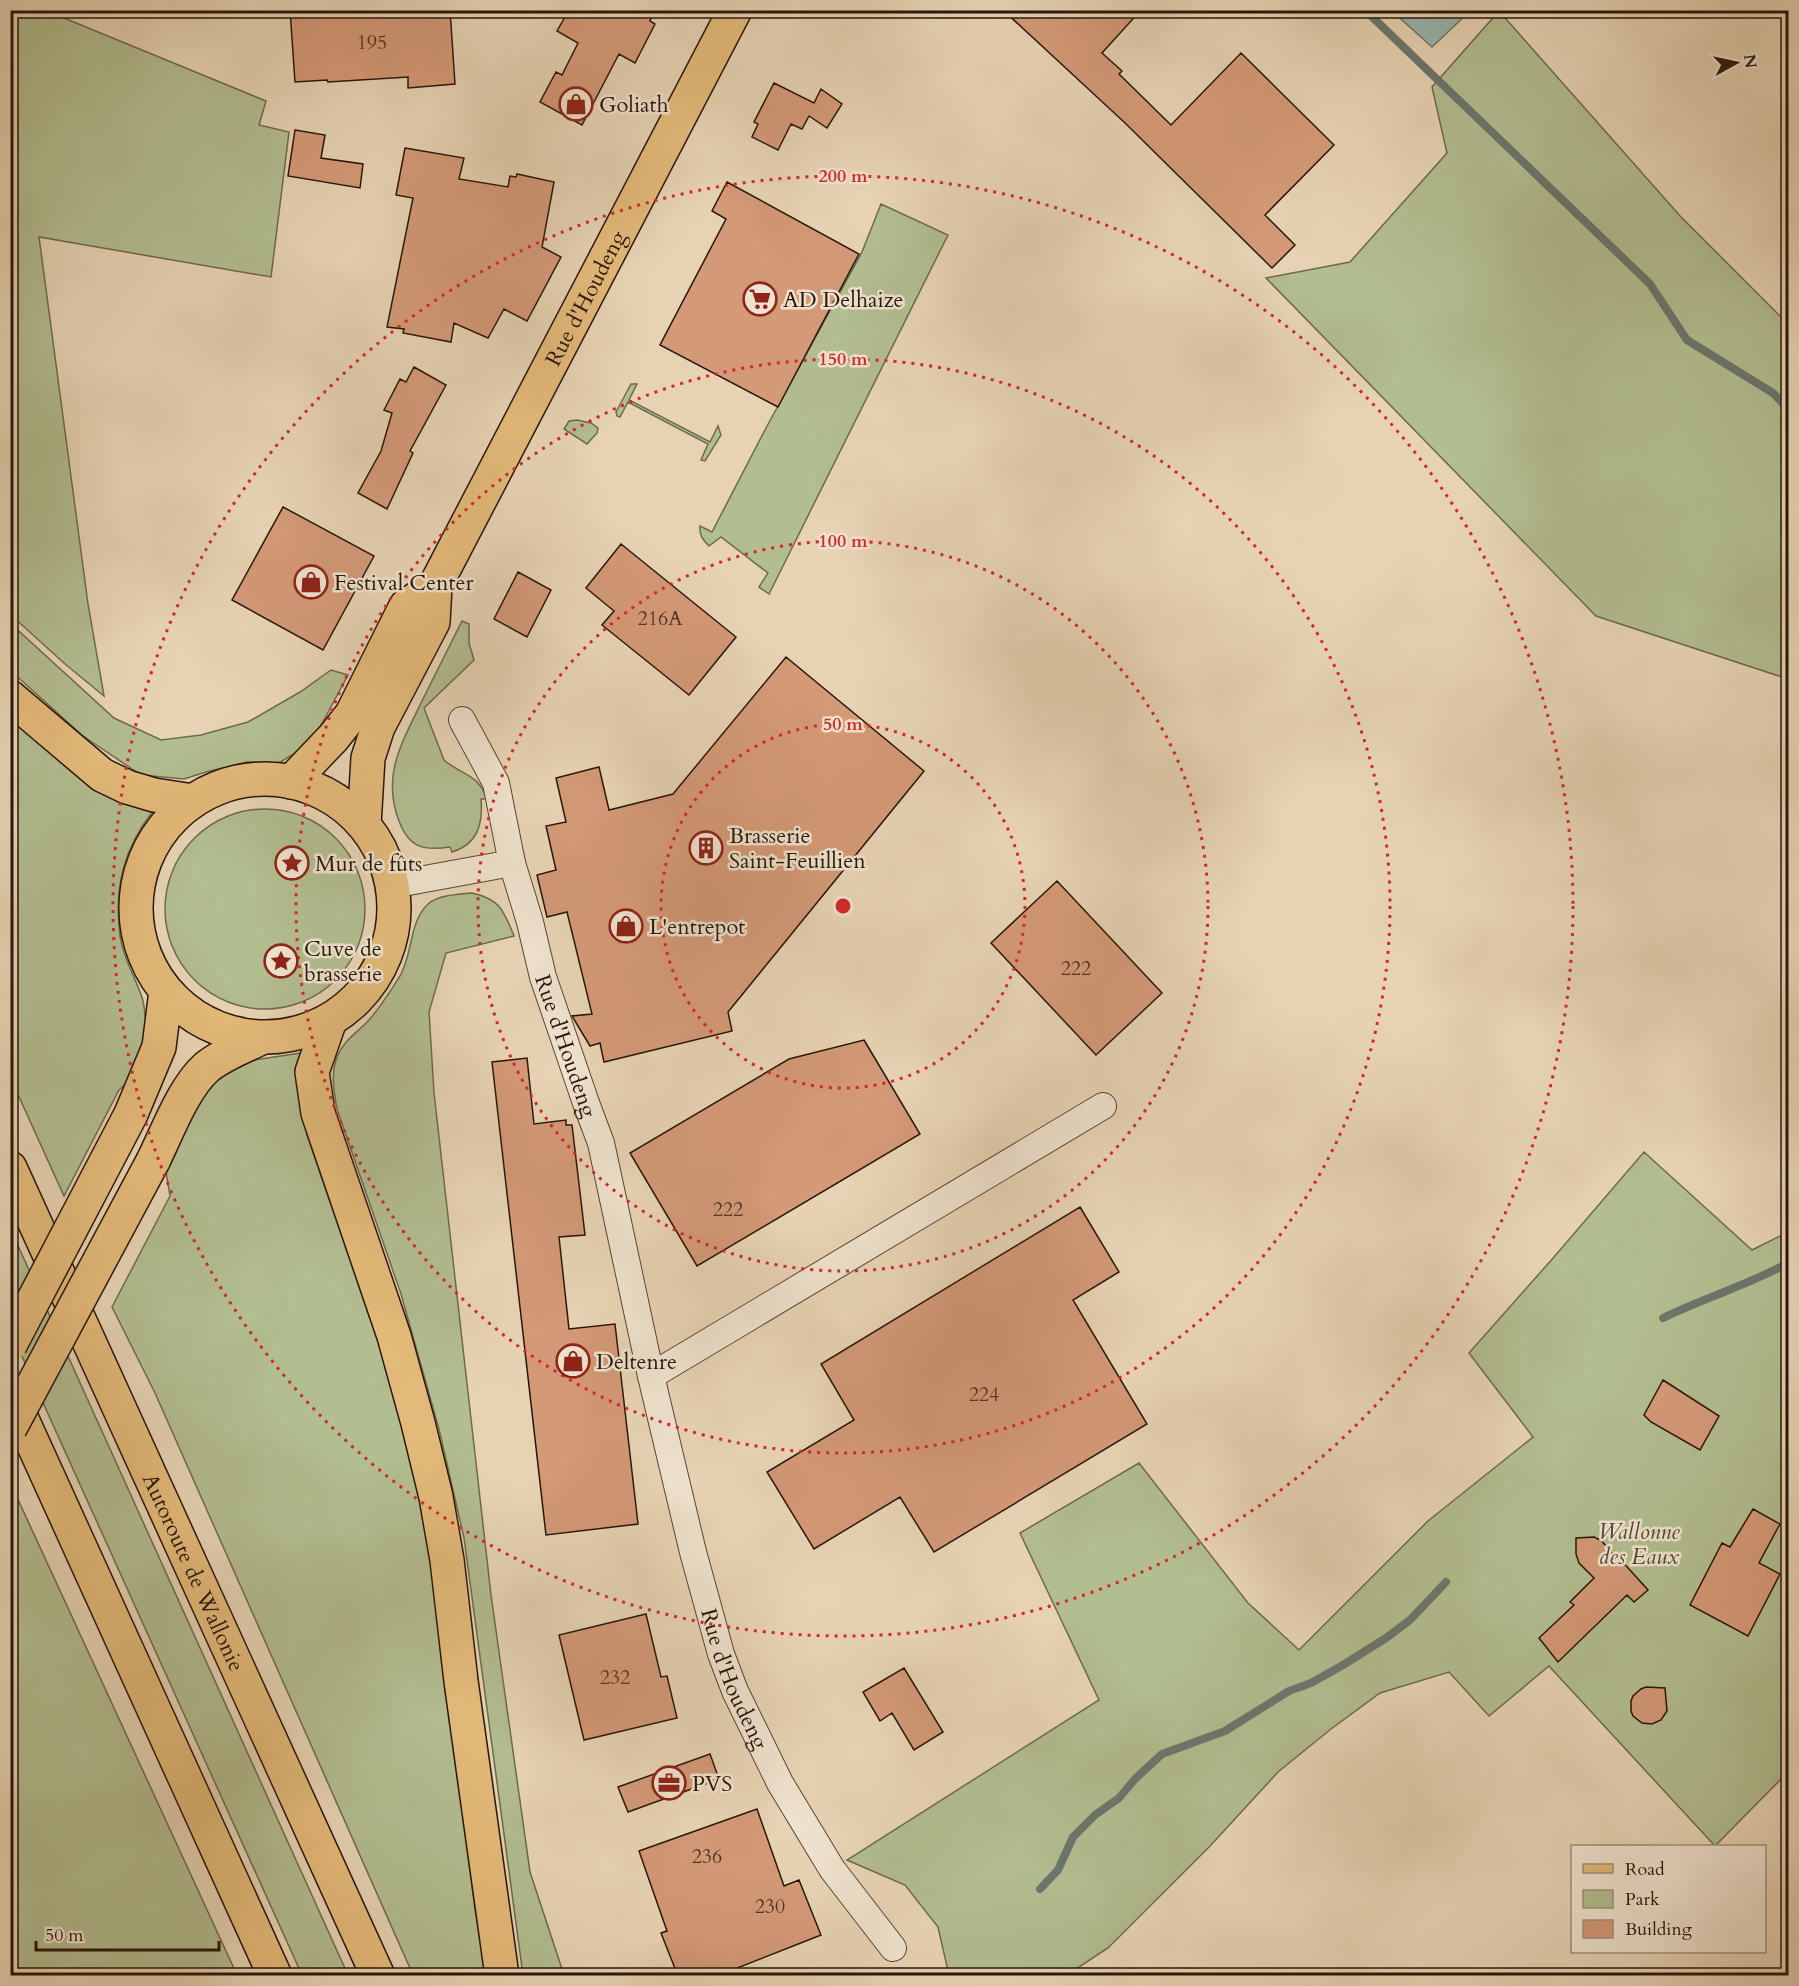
<svg xmlns="http://www.w3.org/2000/svg" width="1799" height="1986" font-family="Cardo,serif">
<style>
.green{fill:#b2bd90;stroke:#6d6a4d;stroke-width:1.5}
.water{fill:#97b7af;stroke:#6b776d;stroke-width:1.5}
.lines{fill:none;stroke-linecap:round;stroke-linejoin:round}
.stream{stroke:#6b776d;stroke-width:8}
.building{fill:#d49977;stroke:#28160a;stroke-width:1.5}
.minor-casing{stroke:#584534;stroke-width:28}
.major-casing{stroke:#28160a;stroke-width:36}
.highway-casing{stroke:#28160a;stroke-width:36}
.minor{stroke:#efe2ce;stroke-width:26}
.major{stroke:#e4ba7a;stroke-width:33}
.highway{stroke:#e4ba7a;stroke-width:33}
.highway-bridge-casing{stroke:#28160a;stroke-width:36;stroke-linecap:butt}
.highway-bridge{stroke:#e4ba7a;stroke-width:33}
.ring{fill:none;stroke:#d62828;stroke-width:3;stroke-dasharray:3 6}
.labels{text-anchor:middle;stroke-width:5;stroke-linejoin:round;paint-order:stroke}
.number-label{font-size:20px;fill:#533725}
.poi-label{font-size:22px;fill:#28160a;stroke:#efe2ce;text-anchor:start}
.street-label{font-size:22px;fill:#28160a;stroke:#efe2ce}
.park-label{font-size:22px;font-style:italic;fill:#514832;stroke:#efe2ce}
.centre{fill:#d62828;stroke:#efe2ce;stroke-width:3}
.ring-label{font-size:18px;text-anchor:middle;font-weight:bold;fill:#d62828;stroke:#efe2ce;stroke-width:5;stroke-linejoin:round;paint-order:stroke}
</style>
<rect width="100%" height="100%" fill="#e7d3b4"/>
<filter id="stains"><feTurbulence type="fractalNoise" baseFrequency=".00333" numOctaves="4"/><feColorMatrix values="0 0 0 0 .2 0 0 0 0 .09 0 0 0 0 .02 0 0 0 .5 -.17"/></filter>
<radialGradient id="worn" r=".72"><stop offset=".6" stop-color="#630" stop-opacity="0"/><stop offset="1" stop-color="#630" stop-opacity=".3"/></radialGradient>
<path class="green" d="M 11,10 L 47,11 L 266,101 L 259,125 L 289,132 L 271,277 L 39,237 L 88,604 L 104,696 L 65,664 L 11,615 Z
M 1499,11 L 1681,217 L 1788,324 L 1788,679 L 1596,616 L 1266,278 L 1350,262 L 1447,153 L 1432,87 Z
M 881,204 L 948,235 L 769,594 L 759,587 L 768,573 L 721,537 L 709,546 C 703,540 699,535 700,526 L 712,532 L 766,428 L 862,252 Z
M 631,384 L 637,384 L 629,400 L 710,442 L 718,426 L 721,435 L 705,461 L 701,460 L 708,444 L 628,402 L 620,417 L 617,416 L 616,412 Z
M 577,420 L 591,423 L 598,428 L 597,433 L 587,444 L 564,429 L 569,421 Z
M 462,621 L 469,624 L 469,643 L 474,660 L 424,708 L 444,760 C 461,775 478,773 487,799 L 481,799 C 483,824 478,844 452,852 L 450,847 C 424,851 409,848 399,821 C 381,774 403,741 423,699 C 436,673 449,647 462,621 Z
M 10,623 L 114,718 L 161,740 L 201,735 L 248,722 L 300,692 L 331,670 L 348,675 L 318,731 L 297,752 L 279,763 L 247,762 L 206,772 L 184,779 L 141,775 L 83,736 L 11,671 Z
M 10,713 L 153,811 C 123,849 114,888 120,936 C 123,960 137,979 143,1001 C 148,1023 145,1058 132,1077 C 129,1082 123,1086 119,1090 L 64,1196 L 11,1079 Z
M165 909a100 100 0 1 1 200 0a100 100 0 1 1-200 0Z
M 472,893 C 500,899 504,911 514,936 L 446,953 L 429,1012 L 434,1093 L 491,1595 L 530,1872 L 564,1975 L 523,1975 L 464,1538 L 439,1429 L 401,1294 L 337,1109 C 334,1092 330,1072 338,1055 C 344,1040 358,1032 368,1021 C 380,1008 391,990 400,976 C 413,953 409,922 428,904 C 438,895 459,894 472,893 Z
M 301,1053 L 298,1086 L 307,1135 L 390,1376 L 426,1520 L 475,1909 L 486,1975 L 413,1975 L 155,1393 L 112,1307 L 170,1196 L 165,1166 L 201,1097 L 216,1081 L 236,1067 L 254,1060 Z
M 1644,1152 L 1752,1250 L 1788,1232 L 1788,1770 L 1785,1775 L 1715,1846 L 1549,1666 L 1489,1716 L 1449,1672 L 1380,1693 L 1331,1729 L 1278,1772 L 1211,1845 L 1108,1948 L 1067,1975 L 949,1975 L 938,1927 L 905,1885 L 847,1860 L 1099,1700 L 1020,1533 L 1139,1463 L 1248,1603 L 1299,1650 L 1428,1521 L 1533,1437 L 1469,1353 L 1554,1257 Z
M 10,1228 L 348,1975 L 302,1975 L 11,1332 Z
M 15,1493 L 237,1975 L 11,1975 L 10,1502 Z"/>
<path class="water" d="M 1392,11 L 1470,11 L 1432,47 Z"/>
<g class="lines">
<path class="stream" d="M 1365,10 L 1650,284 L 1687,340 L 1773,393 L 1788,409
M 1663,1318 C 1704,1298 1748,1285 1788,1263
M 1040,1889 L 1058,1870 L 1073,1837 L 1095,1815 L 1119,1798 L 1135,1779 L 1162,1754 L 1225,1731 L 1289,1691 L 1311,1683 L 1343,1665 L 1386,1638 L 1410,1620 L 1446,1582"/>
</g>
<path class="building" d="M 290,10 L 450,10 L 455,84 L 408,88 L 408,77 L 328,82 L 327,80 L 295,82 Z
M 569,10 L 655,10 L 650,21 L 655,24 L 635,63 L 619,54 L 582,125 L 540,102 L 556,72 L 562,75 L 578,43 L 557,31 Z
M 1003,10 L 1141,10 L 1102,53 L 1122,71 L 1119,74 L 1171,125 L 1241,53 L 1334,145 L 1265,215 L 1295,245 L 1272,268 L 1124,122 Z
M 774,83 L 814,103 L 821,89 L 842,104 L 827,128 L 809,116 L 802,129 L 791,124 L 778,150 L 752,137 L 758,124 L 754,122 Z
M 295,130 L 325,135 L 321,158 L 363,164 L 360,188 L 288,176 Z
M 405,148 L 464,158 L 459,179 L 508,187 L 510,176 L 516,177 L 517,174 L 554,182 L 542,247 L 561,257 L 527,321 L 504,309 L 488,338 L 454,323 L 451,342 L 403,333 L 404,329 L 387,327 L 413,198 L 396,195 Z
M 727,182 L 859,254 L 778,407 L 660,345 L 726,219 L 712,211 Z
M 414,367 L 446,385 L 410,451 L 413,453 L 387,509 L 358,493 L 381,451 L 392,413 L 384,410 L 400,379 L 406,382 Z
M 283,507 L 374,556 L 323,650 L 232,600 Z
M 621,544 L 736,637 L 689,695 L 602,625 L 614,611 L 586,588 Z
M 518,572 L 551,590 L 527,637 L 494,619 Z
M 786,657 L 924,771 L 728,1012 L 732,1031 L 604,1062 L 600,1043 L 590,1046 L 572,1016 L 592,1014 L 567,912 L 547,917 L 537,875 L 556,870 L 546,826 L 566,822 L 556,778 L 599,767 L 609,810 L 673,794 Z
M 1057,881 L 1162,993 L 1096,1055 L 991,943 Z
M 864,1040 L 920,1134 L 697,1266 L 630,1153 L 789,1059 Z
M 527,1058 L 534,1124 L 566,1120 L 566,1125 L 572,1125 L 585,1235 L 559,1237 L 569,1329 L 615,1324 L 638,1524 L 546,1535 L 492,1062 Z
M 1080,1207 L 1119,1272 L 1073,1300 L 1147,1424 L 934,1552 L 900,1497 L 814,1549 L 767,1472 L 854,1420 L 821,1364 Z
M 1663,1380 L 1719,1416 L 1700,1450 L 1651,1422 L 1644,1415 Z
M 1753,1509 L 1780,1524 L 1759,1563 L 1780,1574 L 1748,1636 L 1690,1605 L 1722,1543 L 1730,1547 Z
M 1594,1537 L 1602,1541 L 1617,1560 L 1619,1558 L 1648,1590 L 1634,1602 L 1627,1595 L 1558,1662 L 1539,1638 L 1574,1605 L 1570,1602 L 1594,1578 L 1579,1563 L 1576,1554 L 1576,1538 Z
M 646,1614 L 661,1677 L 667,1676 L 677,1718 L 584,1740 L 559,1635 Z
M 904,1668 L 943,1732 L 914,1750 L 892,1713 L 880,1721 L 863,1692 Z
M 1646,1687 L 1665,1688 L 1667,1711 L 1661,1720 L 1652,1724 L 1642,1723 L 1633,1716 L 1631,1711 L 1631,1701 L 1633,1696 L 1641,1689 Z
M 710,1754 L 719,1779 L 628,1812 L 618,1787 Z
M 757,1809 L 784,1886 L 799,1880 L 821,1935 L 717,1976 L 678,1976 L 661,1933 L 667,1931 L 639,1851 Z"/>
<g class="lines">
<g class="minor-casing">
<g id="minor">
<path id="s1" d="M 462,720 L 496,783 L 512,863 L 530,922 L 543,977 L 586,1103 L 601,1143 L 651,1376 L 693,1552 L 721,1654 L 735,1691 L 780,1783 L 832,1869 L 893,1948"/>
<path d="M 392,885 L 512,863"/>
<path d="M 651,1376 L 1103,1106"/>
</g>
</g>
<g class="major-casing">
<g id="major">
<path d="M 291,782 L 333,738 L 352,714 L 406,606 L 435,586"/>
<path id="s2" d="M 364,825 L 368,758 L 378,727 L 433,622 L 435,586 L 735,10"/>
</g>
</g>
<g class="highway-casing">
<g id="highway">
<path d="M 10,697 L 102,775 L 127,787 L 154,795 L 193,801"/>
<circle cx="265" cy="908" r="129"/>
<path d="M 330,1020 L 312,1072 L 318,1113 L 394,1336 L 418,1423 L 436,1497 L 447,1560 L 461,1681 L 502,1976"/>
<path d="M 131,1114 L 159,1047 L 166,991"/>
<path d="M 153,1161 C 167,1133 183,1088 207,1067 C 223,1054 243,1047 261,1038"/>
<path id="s3" d="M 10,1168 L 378,1976"/>
<path d="M 10,1393 L 275,1976"/>
</g>
</g>
<use href="#minor" class="minor"/>
<use href="#major" class="major"/>
<use href="#highway" class="highway"/>
<g class="highway-bridge-casing">
<path id="highway-bridge" d="M 10,1345 L 131,1114
M 10,1428 L 153,1161"/>
</g>
<use href="#highway-bridge" class="highway-bridge"/>
</g>
<g class="ring">
<circle cx="843" cy="906" r="182"/>
<circle cx="843" cy="906" r="365"/>
<circle cx="843" cy="906" r="547"/>
<circle cx="843" cy="906" r="730"/>
</g>
<defs>
<g id="shop-ring" transform="scale(1.725)"><circle r="9.5" fill="#efe2ce" stroke="#8f2418" stroke-width="1.5"/><path d="M-5-2.5h2.3a2.7 3.5 0 0 1 5.4 0H5L5.5 6h-11ZM-1.5-2.5h3a1.5 2.3 0 0 0-3 0Z" fill="#8f2418"/></g>
<g id="supermarket-ring" transform="scale(1.725)"><circle r="9.5" fill="#efe2ce" stroke="#8f2418" stroke-width="1.5"/><path d="M-6-5.5h2.5l.6 2H6L4.5 2H-2.5L-4.4-4H-6ZM-1.5 3.2a1.3 1.3 0 1 0 .1 0ZM3 3.2a1.3 1.3 0 1 0 .1 0Z" fill="#8f2418"/></g>
<g id="building-ring" transform="scale(1.725)"><circle r="9.5" fill="#efe2ce" stroke="#8f2418" stroke-width="1.5"/><path d="M-4-6H4V6H1V3H-1V6H-4ZM-2.5-4.3h1.7v1.8h-1.7ZM.8-4.3h1.7v1.8H.8ZM-2.5-1h1.7V.8h-1.7ZM.8-1h1.7V.8H.8Z" fill="#8f2418"/></g>
<g id="sight-ring" transform="scale(1.725)"><circle r="9.5" fill="#efe2ce" stroke="#8f2418" stroke-width="1.5"/><path d="M0-6L1.8-2.2L6-1.7L2.9 1.2L3.7 5.4L0 3.3L-3.7 5.4L-2.9 1.2L-6-1.7L-1.8-2.2Z" fill="#8f2418"/></g>
<g id="office-ring" transform="scale(1.725)"><circle r="9.5" fill="#efe2ce" stroke="#8f2418" stroke-width="1.5"/><path d="M-6-3h4V-5.5h4V-3h4V5H-6ZM-1-4.5V-3h2v-1.5ZM-6 0V1H6V0Z" fill="#8f2418"/></g>
</defs>
<g fill-rule="evenodd">
<use href="#shop-ring" x="576" y="104"/>
<use href="#supermarket-ring" x="760" y="299"/>
<use href="#shop-ring" x="311" y="582"/>
<use href="#building-ring" x="706" y="848"/>
<use href="#sight-ring" x="292" y="863"/>
<use href="#shop-ring" x="626" y="926"/>
<use href="#sight-ring" x="281" y="961"/>
<use href="#shop-ring" x="573" y="1361"/>
<use href="#office-ring" x="669" y="1783"/>
</g>
<g class="labels">
<g class="number-label">
<text x="372" y="49">195</text>
<text x="660" y="625">216A</text>
<text x="1076" y="975">222</text>
<text x="728" y="1216">222</text>
<text x="984" y="1401">224</text>
<text x="615" y="1684">232</text>
<text x="707" y="1863">236</text>
<text x="770" y="1913">230</text>
</g>
<g class="poi-label">
<text x="599" y="112">Goliath</text>
<text x="783" y="307">AD Delhaize</text>
<text x="334" y="590">Festival Center</text>
<text x="729" y="843">Brasserie<tspan x="729" dy="25">Saint-Feuillien</tspan></text>
<text x="315" y="871">Mur de fûts</text>
<text x="649" y="934">L'entrepot</text>
<text x="304" y="956">Cuve de<tspan x="304" dy="25">brasserie</tspan></text>
<text x="596" y="1369">Deltenre</text>
<text x="692" y="1791">PVS</text>
</g>
<g class="street-label">
<text dy="8" stroke="none"><textPath href="#s2" startOffset="579">Rue d'Houdeng</textPath></text>
<text dy="8" stroke="none"><textPath href="#s1" startOffset="344">Rue d'Houdeng</textPath></text>
<text dy="8" stroke="none"><textPath href="#s3" startOffset="444">Autoroute de Wallonie</textPath></text>
<text dy="8" stroke="none"><textPath href="#s1" startOffset="1000">Rue d'Houdeng</textPath></text>
</g>
<g class="park-label">
<text x="1639" y="1539">Wallonne<tspan x="1639" dy="25">des Eaux</tspan></text>
</g>
</g>
<circle cx="843" cy="906" r="9" class="centre"/>
<g class="ring-label">
<text x="843" y="182">200 m</text>
<text x="843" y="365">150 m</text>
<text x="843" y="547">100 m</text>
<text x="843" y="730">50 m</text>
</g>
<rect width="1799" height="1986" fill="none" stroke="#e7d3b4" stroke-width="36"/>
<rect x="12" y="12" width="1775" height="1962" fill="none" stroke="#28160a" stroke-width="3"/>
<rect x="18" y="18" width="1763" height="1950" fill="none" stroke="#28160a" stroke-width="1.5"/>
<rect x="1571" y="1845" width="195" height="108" fill="#efe2ce" stroke="#9f9080" stroke-width="1.5"/>
<rect x="1583" y="1864" width="30" height="9" fill="#e4ba7a" stroke="#9f9080" stroke-width="1.5"/>
<text x="1625" y="1875" font-size="18" fill="#28160a">Road</text>
<rect x="1583" y="1890" width="30" height="18" fill="#b2bd90" stroke="#9f9080" stroke-width="1.5"/>
<text x="1625" y="1905" font-size="18" fill="#28160a">Park</text>
<rect x="1583" y="1920" width="30" height="18" fill="#d49977" stroke="#9f9080" stroke-width="1.5"/>
<text x="1625" y="1935" font-size="18" fill="#28160a">Building</text>
<g transform="translate(1736 63) rotate(82)" stroke="#efe2ce" stroke-width="4.5" paint-order="stroke">
<path d="M0-4.5L10 22L0 15L-10 22Z" fill="#28160a"/>
<text y="-9" font-size="16" font-weight="bold" text-anchor="middle" fill="#28160a">N</text>
</g>
<path d="M36 1941v9h183v-9" fill="none" stroke="#28160a" stroke-width="3"/>
<text x="45" y="1941" font-size="18" fill="#28160a" stroke="#efe2ce" stroke-width="4.5" paint-order="stroke">50 m</text>
<rect width="100%" height="100%" filter="url(#stains)"/>
<rect width="100%" height="100%" fill="url(#worn)"/>
</svg>
